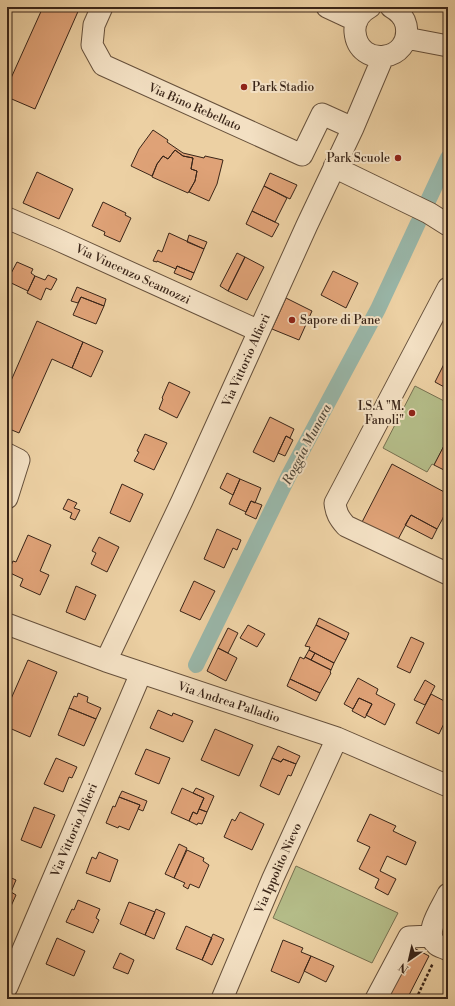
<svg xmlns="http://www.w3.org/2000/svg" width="455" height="1006" font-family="'Libre Bodoni',serif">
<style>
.green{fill:#b4bc88;stroke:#777050}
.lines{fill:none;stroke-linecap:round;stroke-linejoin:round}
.canal{stroke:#99b6a8;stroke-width:16}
.building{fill:#dfa277;stroke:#3a2518}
.minor-casing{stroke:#66503b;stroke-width:23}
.path{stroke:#3a2518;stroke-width:2.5;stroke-dasharray:3 2;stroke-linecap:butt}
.minor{stroke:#f3e0c3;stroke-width:21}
.poi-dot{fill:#8f2418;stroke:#f3e0c3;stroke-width:1.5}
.labels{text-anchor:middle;stroke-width:4;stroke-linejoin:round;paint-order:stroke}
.poi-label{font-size:12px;fill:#3a2518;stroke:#f3e0c3;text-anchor:start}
.street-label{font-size:12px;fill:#3a2518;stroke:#f3e0c3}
.water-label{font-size:13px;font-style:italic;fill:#52493c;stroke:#f3e0c3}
</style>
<rect width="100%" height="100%" fill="#ecd0a3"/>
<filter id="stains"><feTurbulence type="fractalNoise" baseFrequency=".005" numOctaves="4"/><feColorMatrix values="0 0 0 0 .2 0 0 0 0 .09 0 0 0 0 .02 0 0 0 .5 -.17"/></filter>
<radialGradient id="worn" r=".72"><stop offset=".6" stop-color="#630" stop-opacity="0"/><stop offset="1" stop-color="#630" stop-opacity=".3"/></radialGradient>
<path class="green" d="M 415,386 L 448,403 L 448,438 L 434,465 L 432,464 L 427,472 L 383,448 Z
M 296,866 L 398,913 L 372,963 L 273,918 Z"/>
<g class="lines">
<path class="canal" d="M 427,203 L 448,158
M 196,665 L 289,475 L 378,309 L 418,223"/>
</g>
<path class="building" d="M 43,7 L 80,7 L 35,109 L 7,97 L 7,87 Z
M 153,130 L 168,140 L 167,142 L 183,153 L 204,158 L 205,156 L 223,160 L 217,184 L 209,201 L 189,192 L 195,181 L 197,171 L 191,169 L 193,158 L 183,156 L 175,150 L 168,159 L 163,156 L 157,164 L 152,176 L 131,166 L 139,149 Z
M 175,150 L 183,156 L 193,158 L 191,169 L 197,171 L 195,181 L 188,193 L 152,177 L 157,164 L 163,156 L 168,159 Z
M 37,172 L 73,189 L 59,219 L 23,203 Z
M 270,173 L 297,185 L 290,199 L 264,186 Z
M 264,186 L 287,198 L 275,222 L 252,211 Z
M 103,202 L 126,213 L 125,215 L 131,218 L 120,242 L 104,235 L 105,232 L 92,226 Z
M 252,211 L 279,224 L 272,237 L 246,224 Z
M 169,233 L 204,249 L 194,273 L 177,266 L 176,269 L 157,261 L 157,262 L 153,261 L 158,250 L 162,252 Z
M 189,235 L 207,242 L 204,249 L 187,242 Z
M 237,253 L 245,257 L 228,291 L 220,286 Z
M 245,257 L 264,267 L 247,300 L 228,291 Z
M 17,262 L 33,269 L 31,273 L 35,276 L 28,291 L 7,281 Z
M 177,266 L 194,273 L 191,280 L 174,273 Z
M 333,271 L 358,283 L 346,308 L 321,295 Z
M 48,275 L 57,279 L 51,290 L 46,288 L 41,300 L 27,293 L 35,276 L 45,280 Z
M 77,287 L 106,299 L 104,306 L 81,297 L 78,303 L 71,301 Z
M 81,297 L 104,306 L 96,324 L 73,315 Z
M 286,298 L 312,311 L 299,340 L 272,329 Z
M 37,321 L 83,342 L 72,368 L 52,359 L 19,433 L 7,428 L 7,390 Z
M 83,342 L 103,351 L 91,377 L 72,368 Z
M 447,358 L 448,359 L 448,389 L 435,382 Z
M 169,382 L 190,392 L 177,418 L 159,409 L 163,399 L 162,398 Z
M 270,417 L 294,429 L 290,438 L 286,436 L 274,462 L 253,452 Z
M 145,434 L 167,443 L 154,470 L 134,461 L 139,452 L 137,451 Z
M 286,436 L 293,440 L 285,456 L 278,453 Z
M 448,438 L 448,472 L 434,465 Z
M 392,464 L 448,494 L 448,509 L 437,529 L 411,515 L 395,545 L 360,526 Z
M 227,473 L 240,479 L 233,495 L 220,488 Z
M 240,479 L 261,488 L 255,503 L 251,501 L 246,512 L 229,504 Z
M 122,484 L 143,494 L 130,522 L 110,513 Z
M 68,499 L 77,503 L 74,508 L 80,510 L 75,520 L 70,518 L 72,513 L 63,509 Z
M 251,501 L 262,505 L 256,519 L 245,514 Z
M 448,509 L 448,521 L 443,518 Z
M 411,515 L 437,529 L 432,539 L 405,525 Z
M 217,529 L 241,540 L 237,550 L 233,548 L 224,568 L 204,559 Z
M 28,535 L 51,545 L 40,571 L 49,575 L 40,595 L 20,586 L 23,579 L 8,572 L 13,561 L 16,562 Z
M 99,537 L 119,547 L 107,572 L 91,564 L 96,553 L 92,551 Z
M 194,581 L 215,591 L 200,620 L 180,611 Z
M 76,586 L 96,595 L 85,620 L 66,612 Z
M 319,618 L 349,633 L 346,640 L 316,625 Z
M 248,625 L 265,634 L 257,647 L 240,638 Z
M 316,625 L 346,640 L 334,663 L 309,650 L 310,647 L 305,646 Z
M 228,628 L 238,633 L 228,653 L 218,648 Z
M 411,637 L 424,643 L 410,673 L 397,667 Z
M 218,648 L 237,658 L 226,681 L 207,671 Z
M 309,650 L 315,653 L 311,660 L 305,657 Z
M 315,653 L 334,663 L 331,670 L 311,660 Z
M 300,657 L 304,659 L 305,657 L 331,670 L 330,672 L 331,673 L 320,693 L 290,679 Z
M 28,660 L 57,672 L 30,737 L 7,727 L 7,708 Z
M 358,678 L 378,689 L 376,694 L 395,704 L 385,725 L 366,715 L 372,704 L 359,698 L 353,709 L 344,704 Z
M 290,679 L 320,693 L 316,701 L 287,686 Z
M 425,680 L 435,686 L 425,705 L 414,700 Z
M 78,693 L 88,697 L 87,702 L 101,708 L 96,719 L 69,708 L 74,696 L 77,697 Z
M 431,694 L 448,703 L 448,715 L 439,734 L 416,723 Z
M 359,698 L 372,704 L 365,718 L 352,711 Z
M 69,708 L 96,719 L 84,746 L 58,735 Z
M 158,710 L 172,716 L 173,713 L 193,721 L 183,742 L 150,728 Z
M 215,729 L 253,745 L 239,776 L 201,760 Z
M 278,746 L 300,756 L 296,764 L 283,759 L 281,762 L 272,758 Z
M 146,749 L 170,758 L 159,784 L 135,774 Z
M 56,758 L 77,767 L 72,778 L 69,777 L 63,792 L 44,784 Z
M 272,758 L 281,762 L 283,759 L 296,764 L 291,776 L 288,775 L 279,795 L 260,786 Z
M 182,788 L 204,798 L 197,814 L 193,812 L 189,821 L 171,813 Z
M 196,788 L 214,796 L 207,812 L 199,809 L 204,798 L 193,793 Z
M 122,791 L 147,801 L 143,811 L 138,809 L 140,805 L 119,797 Z
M 119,797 L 140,805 L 129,830 L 119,826 L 118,828 L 106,823 L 113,806 L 115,807 Z
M 34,807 L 55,815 L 41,848 L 21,840 Z
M 199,809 L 207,812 L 202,824 L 198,823 L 197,825 L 189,821 L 193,812 L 197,814 Z
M 240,812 L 264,824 L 252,850 L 224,837 L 232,819 L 235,821 Z
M 370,814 L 396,826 L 393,831 L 416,842 L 406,865 L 387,856 L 380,871 L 396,879 L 388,895 L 375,888 L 379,879 L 359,869 L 370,847 L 357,841 Z
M 179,844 L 187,848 L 174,878 L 165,874 Z
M 187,850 L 204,858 L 203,861 L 209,865 L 199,888 L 190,884 L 188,889 L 183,886 L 185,883 L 174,878 Z
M 99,852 L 118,860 L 110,882 L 86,873 L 92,857 L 96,859 Z
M 7,876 L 16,880 L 11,892 L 16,895 L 7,915 Z
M 78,900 L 100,909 L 96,918 L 99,920 L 93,933 L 66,922 L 72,909 L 74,910 Z
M 129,902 L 155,912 L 145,935 L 120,924 Z
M 156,909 L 165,913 L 154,939 L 145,935 Z
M 186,926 L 212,938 L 202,960 L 176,949 Z
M 213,934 L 224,939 L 212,965 L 202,960 Z
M 57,938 L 85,951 L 74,976 L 46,964 Z
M 283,940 L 303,948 L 301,952 L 311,956 L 299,983 L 271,971 Z
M 410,946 L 429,956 L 407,999 L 383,999 Z
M 120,953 L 134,960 L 128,974 L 113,968 Z
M 311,956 L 334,966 L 326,982 L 304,971 Z"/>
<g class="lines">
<g class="minor-casing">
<path id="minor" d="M 102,7 L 94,25 L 92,45 L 103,65 L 302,155 L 322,114 L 353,128
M 327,7 L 357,21
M 370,7 C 361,12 354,21 355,32 C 358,69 413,62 406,25 C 404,16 398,11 391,7
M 406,38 L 448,46
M 334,167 L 429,213 L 448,225
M 7,218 L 56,239 L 259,331
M 448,288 L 335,503 C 336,513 339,518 346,526 L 448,574
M 7,454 L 19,460 L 7,498
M 7,624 L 106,661 L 337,738 L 448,786
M 106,661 L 182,501 L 307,225 L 353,128 L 383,57
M 448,894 C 442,907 423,933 436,944 C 439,947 445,948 448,950
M 7,987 L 141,673
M 222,999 L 273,878 L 337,738
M 376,999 L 409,937 L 431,936"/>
</g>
<path class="path" d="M 416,999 L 433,963"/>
<use href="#minor" class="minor"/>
</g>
<g class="poi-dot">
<circle cx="244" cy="87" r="4"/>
<circle cx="398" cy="158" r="4"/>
<circle cx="292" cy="320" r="4"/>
<circle cx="412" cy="413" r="4"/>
</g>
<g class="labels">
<g class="poi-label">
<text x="252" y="91">Park Stadio</text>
<text x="390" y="162" text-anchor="end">Park Scuole</text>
<text x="300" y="324">Sapore di Pane</text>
<text x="404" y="410" text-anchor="end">I.S.A "M.<tspan x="404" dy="14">Fanoli"</tspan></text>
</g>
<g class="street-label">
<text transform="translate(195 107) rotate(24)" y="4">Via Bino Rebellato</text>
<text transform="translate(133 274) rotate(25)" y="4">Via Vincenzo Scamozzi</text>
<text transform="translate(246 360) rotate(-66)" y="4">Via Vittorio Alfieri</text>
<text transform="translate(229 702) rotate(18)" y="4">Via Andrea Palladio</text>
<text transform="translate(74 830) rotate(-67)" y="4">Via Vittorio Alfieri</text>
<text transform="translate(278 868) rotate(-66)" y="4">Via Ippolito Nievo</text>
</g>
<g class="water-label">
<text transform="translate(306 444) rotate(-62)" y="5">Roggia Munara</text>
</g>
</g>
<rect width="455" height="1006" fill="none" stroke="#ecd0a3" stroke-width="24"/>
<rect x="8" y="8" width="439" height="990" fill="none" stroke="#3a2518" stroke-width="2"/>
<rect x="12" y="12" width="431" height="982" fill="none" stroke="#3a2518"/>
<g transform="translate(409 960) rotate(214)" stroke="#f3e0c3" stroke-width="3" paint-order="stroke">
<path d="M0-3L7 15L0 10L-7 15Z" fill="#3a2518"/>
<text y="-6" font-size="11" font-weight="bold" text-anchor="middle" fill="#3a2518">N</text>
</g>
<rect width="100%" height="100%" filter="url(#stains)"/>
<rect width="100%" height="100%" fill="url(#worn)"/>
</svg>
